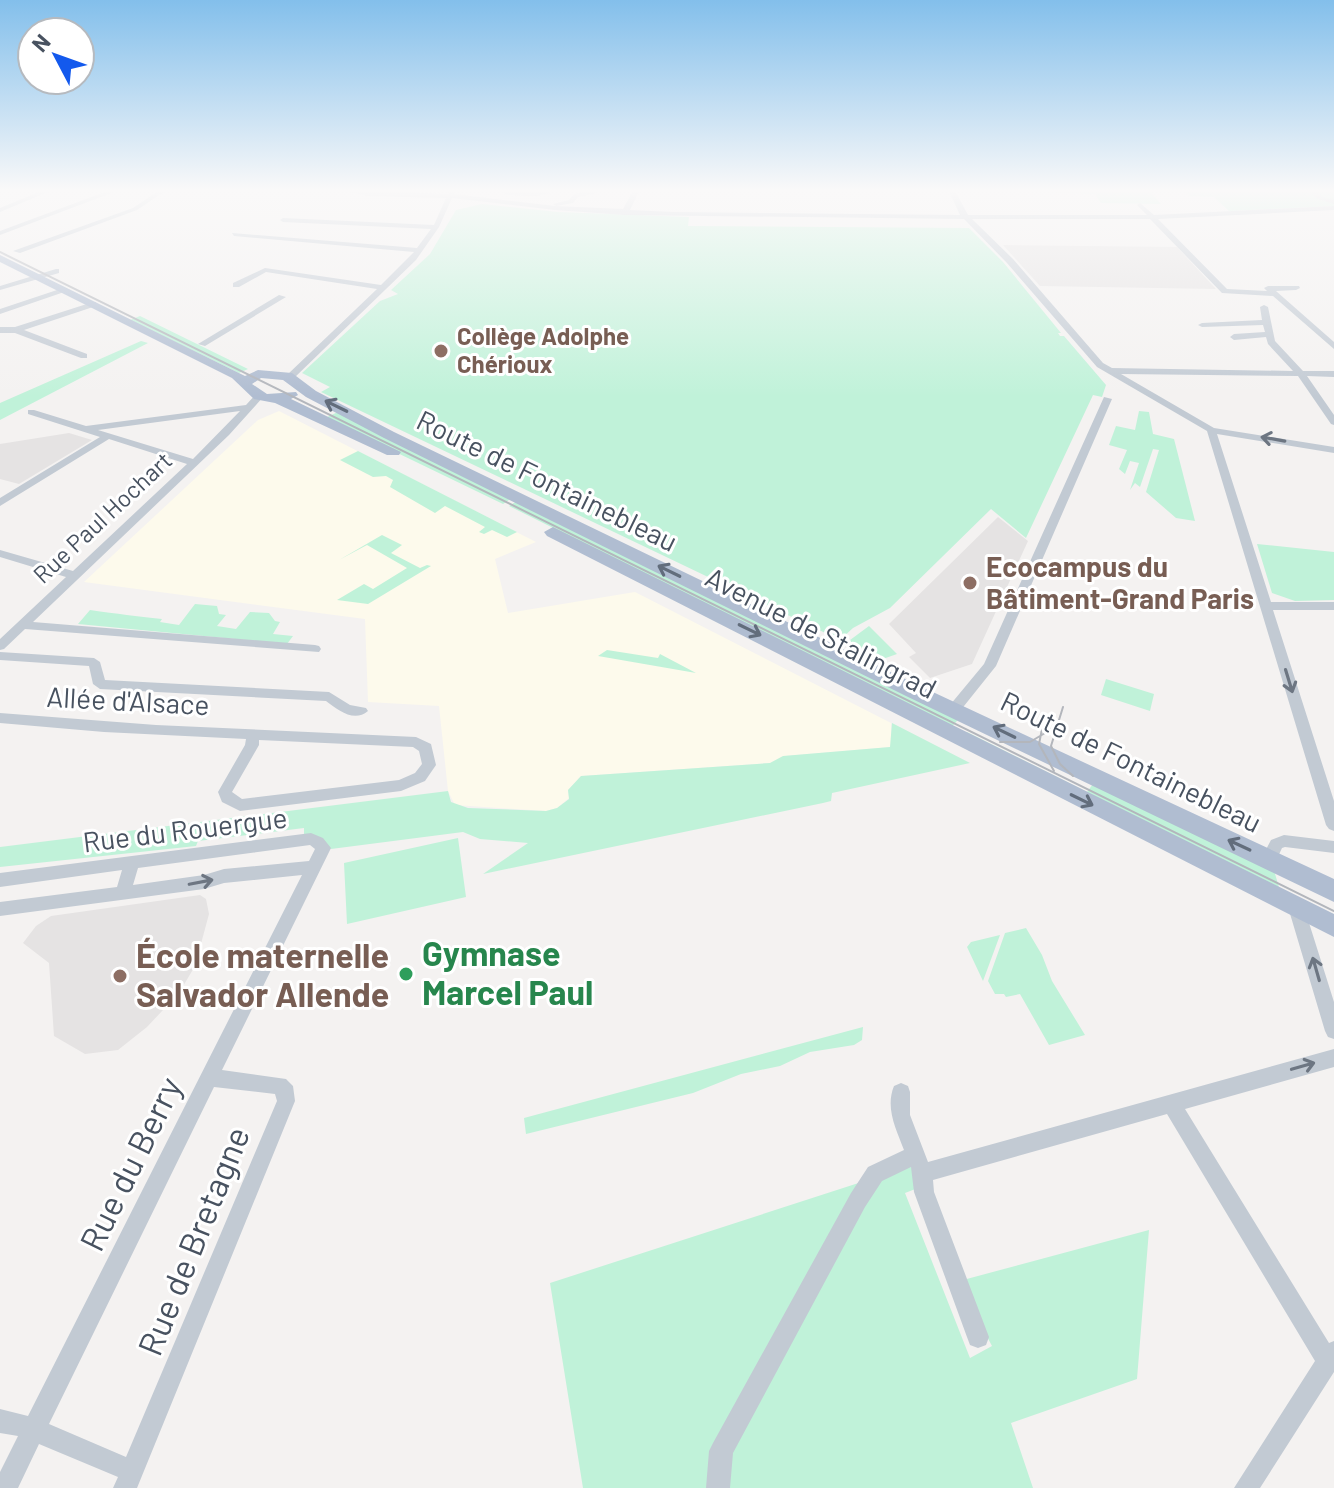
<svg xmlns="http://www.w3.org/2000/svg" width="1334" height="1488" font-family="Barlow,sans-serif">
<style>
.commercial{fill:#fdfaec}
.education{fill:#e5e3e3}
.green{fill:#c0f2d9}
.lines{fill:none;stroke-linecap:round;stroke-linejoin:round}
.minor{fill:#c2cad3;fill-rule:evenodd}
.primary{fill:#b0bdd1;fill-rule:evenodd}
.tram{stroke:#b3b6bc;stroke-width:2}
.oneway{stroke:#626d7c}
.oneway2{stroke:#6d7682}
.education-dot{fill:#8d6e63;stroke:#fff;stroke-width:3}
.leisure-dot{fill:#2e9e5b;stroke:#fff;stroke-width:3}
.labels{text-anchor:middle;stroke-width:6;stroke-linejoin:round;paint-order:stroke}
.far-education-label{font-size:24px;font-weight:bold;fill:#785e54;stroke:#fff;text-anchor:start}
.far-street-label{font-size:24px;fill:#485260;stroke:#fff}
.street-label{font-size:28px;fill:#485260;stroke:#fff}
.education-label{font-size:28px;font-weight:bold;fill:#785e54;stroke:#fff;text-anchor:start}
.near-leisure-label{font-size:34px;font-weight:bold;fill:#27864d;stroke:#fff;text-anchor:start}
.near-education-label{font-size:34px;font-weight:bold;fill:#785e54;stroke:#fff;text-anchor:start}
.near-street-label{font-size:34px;fill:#485260;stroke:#fff}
</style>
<rect width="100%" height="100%" fill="#f4f2f1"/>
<path class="commercial" d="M 279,411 L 536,542 L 495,559 L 508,613 L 635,592 L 891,723 L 891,747 L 785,756 L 770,763 L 581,776 L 568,790 L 569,798 L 557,808 L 546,811 L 455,805 L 448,791 L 439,706 L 368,702 L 365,619 L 84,582 L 258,420 Z"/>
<path class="education" d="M 1003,245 L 1177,247 L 1216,289 L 1040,286 Z
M 69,433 L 92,440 L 19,484 L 0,479 L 0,444 Z
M 998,517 L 1028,541 L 972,664 L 930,678 L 909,657 L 916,653 L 889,624 Z
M 200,895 L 206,899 L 209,914 L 195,966 L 179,993 L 147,1027 L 118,1050 L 85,1054 L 54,1036 L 49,963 L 23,943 L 36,926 L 51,916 Z"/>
<path class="green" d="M 957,189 L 1148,189 L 1161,204 L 1101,203 L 1095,194 Z
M 1182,189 L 1334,189 L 1334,206 L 1229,211 L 1214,197 L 1189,196 Z
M 482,204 L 558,212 L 689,217 L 688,226 L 969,228 L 1003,262 L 1061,333 L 1058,333 L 1060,336 L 1064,336 L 1106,385 L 1102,397 L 1093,395 L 1026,538 L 991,509 L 890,608 L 853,628 L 840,640 L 321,392 L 330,387 L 302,373 L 380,301 L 398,294 L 391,290 L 430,254 L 456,210 Z
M 140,316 L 248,369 L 239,373 L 130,320 Z
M 141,341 L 148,343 L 0,420 L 0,403 Z
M 340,411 L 512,498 L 503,504 L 325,418 Z
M 1139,411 L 1149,412 L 1153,434 L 1174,439 L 1195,521 L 1176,518 L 1146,492 L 1159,450 L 1153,449 L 1140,487 L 1135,483 L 1130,490 L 1139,463 L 1130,461 L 1125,474 L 1119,469 L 1127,450 L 1109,445 L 1116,426 L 1135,430 Z
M 358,451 L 517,532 L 507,537 L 492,530 L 484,534 L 479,532 L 485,527 L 445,506 L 435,513 L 390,487 L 393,480 L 386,476 L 373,477 L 340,460 Z
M 517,501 L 962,715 L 950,729 L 893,697 L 509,506 Z
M 382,535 L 402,545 L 391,553 L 420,568 L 427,565 L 431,566 L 368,604 L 337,600 L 364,584 L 373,589 L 407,568 L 367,545 L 339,560 Z
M 1257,544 L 1334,552 L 1334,600 L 1295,601 L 1272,593 Z
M 195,604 L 217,606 L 219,614 L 226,615 L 217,626 L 236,629 L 250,612 L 269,613 L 275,621 L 280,622 L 273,634 L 293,636 L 287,644 L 78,624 L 90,610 C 118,614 136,616 162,619 L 160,622 L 179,625 Z
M 869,626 L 897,654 L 880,660 L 846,643 Z
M 607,650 L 658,658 L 660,654 L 696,673 L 598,656 Z
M 1106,679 L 1154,694 L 1150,711 L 1101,695 Z
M 892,723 L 970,763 L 832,793 L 831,801 L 823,803 L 483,874 L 528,843 L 480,839 L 463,832 L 331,849 L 304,836 L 304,828 L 198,841 L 196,846 L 0,867 L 0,847 L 448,791 L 451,802 L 468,808 L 546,811 L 557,808 L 569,799 L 568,790 L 581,776 L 770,763 L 783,756 L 890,747 Z
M 967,732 L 1087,792 L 1093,784 L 1273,867 L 1281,894 L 963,736 Z
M 458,838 L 466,897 L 347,924 L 344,863 Z
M 1026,928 L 1042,955 L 1052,981 L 1085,1035 L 1049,1045 L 1020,994 L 1006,997 L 1004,994 L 995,994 L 988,981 L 1005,933 Z
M 1000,935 L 983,981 L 967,947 L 971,942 Z
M 863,1027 L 862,1040 L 854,1045 L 810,1052 L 780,1066 L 741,1074 L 693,1093 L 526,1134 L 524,1118 Z
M 911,1166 L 918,1188 L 905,1193 L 970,1358 L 992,1346 L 975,1314 L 963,1280 L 1149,1230 L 1137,1379 L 1011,1423 L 1033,1488 L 583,1488 L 550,1283 Z"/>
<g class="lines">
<path class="minor" d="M 46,189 L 55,189 L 0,212 L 0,208 Z
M 113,189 L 122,189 L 0,235 L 0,231 Z
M 161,189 L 168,189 L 137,210 L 20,253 L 13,251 L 133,208 Z
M 337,189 L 448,194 L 450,189 L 456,189 L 454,194 L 555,206 L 623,209 L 634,189 L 640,189 L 630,210 L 674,212 L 960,215 L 948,189 L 954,189 L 968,215 L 1147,215 L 1137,205 L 1140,203 L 1154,215 L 1334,206 L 1334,210 L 1158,219 L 1227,289 L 1267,291 L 1264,288 L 1268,286 L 1299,286 L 1300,288 L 1296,290 L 1276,291 L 1334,342 L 1334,349 L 1273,296 L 1222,293 L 1150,219 L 972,219 L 1013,259 L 1103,363 L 1112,368 L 1293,371 L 1268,344 L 1266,337 L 1234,340 L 1230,337 L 1234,334 L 1265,332 L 1263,325 L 1202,327 L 1198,325 L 1202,323 L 1262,320 L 1260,307 L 1264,305 L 1268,307 L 1275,341 L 1303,371 L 1334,371 L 1334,377 L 1307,376 L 1334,415 L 1334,425 L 1331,424 L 1298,376 L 1121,374 L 1214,428 L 1334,447 L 1334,453 L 1217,434 L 1271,602 L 1334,602 L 1334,610 L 1273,610 L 1334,801 L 1334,831 L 1329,829 L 1326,825 L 1207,431 L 1097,367 L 1007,263 L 964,219 L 625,215 L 555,210 L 452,198 L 439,227 L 416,260 L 293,379 L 287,379 L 287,375 L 377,289 L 266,272 L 239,287 L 233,287 L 233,283 L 265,268 L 381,285 L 414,252 L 234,236 L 232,233 L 417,248 L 431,229 L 283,222 L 280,220 L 283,218 L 434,225 L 446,198 L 368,196 Z
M 500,189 L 534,192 L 544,189 L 551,193 L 536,196 L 506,195 Z
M 593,189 L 601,189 L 593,194 L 578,197 L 573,203 L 556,206 L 553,204 L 569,200 L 574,194 Z
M 1307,189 L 1314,189 L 1322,197 L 1334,200 L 1334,204 L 1318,199 Z
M 56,269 L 59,269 L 59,273 L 0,290 L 0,286 Z
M 63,288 L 70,290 L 0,314 L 0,309 Z
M 279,295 L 286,297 L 205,346 L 198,344 Z
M 93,302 L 96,302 L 96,306 L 24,330 L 87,354 L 87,358 L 81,358 L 15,333 L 0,333 L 0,327 L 15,327 Z
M 256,394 L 264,396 L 229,435 L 33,622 L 315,645 L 319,646 L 321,649 L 319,652 L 25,629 L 4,649 L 0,650 L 0,639 L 66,577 L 0,557 L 0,550 L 73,571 L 187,464 L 109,439 L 0,506 L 0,498 L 100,437 L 28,414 L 28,410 L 34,410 L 86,426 L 246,405 ZM 240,411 L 193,459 L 98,430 Z
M 1104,397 L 1112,399 L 996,666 L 960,711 L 950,711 L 948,708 L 950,705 L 984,664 Z
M 0,652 L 94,658 L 100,662 L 105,680 L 329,692 L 350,705 L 366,708 L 368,711 C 354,723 338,710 326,701 L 100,689 L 93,684 L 89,666 L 0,660 Z
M 0,713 L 156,725 L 416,737 L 431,744 L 436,765 L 425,781 L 401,791 L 240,811 L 222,802 L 218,792 L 245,745 L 246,739 L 104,732 L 0,723 ZM 259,740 L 413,747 L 419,751 L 422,764 L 415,773 L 399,780 L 242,799 L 232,792 L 259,745 Z
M 311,833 L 323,838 L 331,848 L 222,1070 L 286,1079 L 293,1086 L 295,1101 L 137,1488 L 113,1488 L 118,1477 L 39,1444 L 18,1488 L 0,1488 L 0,1472 L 18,1436 L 0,1433 L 0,1409 L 28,1416 L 302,875 L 224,883 L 204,889 L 0,916 L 0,902 L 117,887 L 122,870 L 0,887 L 0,873 ZM 310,845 L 315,849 L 309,861 L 224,869 L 204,875 L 133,885 L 138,868 ZM 214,1087 L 275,1094 L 277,1101 L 126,1457 L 49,1424 Z
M 1284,835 L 1334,841 L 1334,853 L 1285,847 L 1282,848 L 1275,863 L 1269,865 L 1263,863 L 1261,859 L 1271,840 Z
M 1296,900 L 1302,902 L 1304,907 L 1334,1002 L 1334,1039 L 1328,1037 L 1325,1031 L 1288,907 L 1290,902 Z
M 1334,1049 L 1334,1067 L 1185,1109 L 1329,1343 L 1334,1341 L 1334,1372 L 1260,1488 L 1234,1488 L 1315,1361 L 1167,1114 L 933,1180 L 934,1192 L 989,1337 L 986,1345 L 978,1348 L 970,1345 L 967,1337 L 914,1192 L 911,1167 L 882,1181 L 865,1207 L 733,1453 L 730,1488 L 706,1488 L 709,1451 L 713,1443 L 851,1193 L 868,1167 L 904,1150 C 896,1129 885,1108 894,1086 L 901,1083 L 908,1086 L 910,1092 L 910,1115 L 928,1162 Z"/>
<path class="primary" d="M 0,255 L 245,376 L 258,370 L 292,373 L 316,391 L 394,432 L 920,686 L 1334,879 L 1334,902 L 906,696 L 384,438 L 306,397 L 283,380 L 261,378 L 252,384 L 267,394 L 296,392 L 298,395 L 291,399 L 401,452 L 399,455 L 387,455 L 275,403 L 254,399 L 232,378 L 0,262 Z
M 553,527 L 1334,914 L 1334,937 L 547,536 L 544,532 Z"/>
<path class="tram" d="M 0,252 L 1334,911
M 1063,707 L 1051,746 L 1060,764 L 1073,776
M 1045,714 L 1039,744 L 1054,771
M 1000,742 L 1030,742 L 1055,727"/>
</g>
<defs><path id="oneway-shaft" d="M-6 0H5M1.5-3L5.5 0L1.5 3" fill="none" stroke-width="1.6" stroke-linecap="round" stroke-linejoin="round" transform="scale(2)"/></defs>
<g class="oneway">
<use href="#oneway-shaft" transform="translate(336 406) rotate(-154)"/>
<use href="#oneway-shaft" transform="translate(669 571) rotate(-154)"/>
<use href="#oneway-shaft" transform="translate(750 630) rotate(26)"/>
<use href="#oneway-shaft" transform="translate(1004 732) rotate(-154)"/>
<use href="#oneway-shaft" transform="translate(1082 800) rotate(26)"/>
<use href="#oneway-shaft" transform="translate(1239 845) rotate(-155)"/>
</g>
<g class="oneway2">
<use href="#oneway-shaft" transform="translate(1273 439) rotate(-170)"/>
<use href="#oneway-shaft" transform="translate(1289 681) rotate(73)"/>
<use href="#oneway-shaft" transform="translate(201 882) rotate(-11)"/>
<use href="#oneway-shaft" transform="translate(1316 969) rotate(-106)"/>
<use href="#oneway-shaft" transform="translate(1303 1066) rotate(-16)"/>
</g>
<linearGradient id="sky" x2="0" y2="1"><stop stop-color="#83bfeb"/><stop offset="0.48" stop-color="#faf9f9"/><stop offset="1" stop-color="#faf9f9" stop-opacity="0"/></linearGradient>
<rect width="1334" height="397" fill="url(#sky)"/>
<g class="education-dot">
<circle cx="441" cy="351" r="8"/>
<circle cx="970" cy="583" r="8"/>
<circle cx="120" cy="976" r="8"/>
</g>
<circle class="leisure-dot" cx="406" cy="974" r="8"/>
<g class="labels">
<g class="far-education-label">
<text x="457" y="345">Collège Adolphe<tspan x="457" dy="28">Chérioux</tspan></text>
</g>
<g class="far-street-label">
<text transform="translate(103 518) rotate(-43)" y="8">Rue Paul Hochart</text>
</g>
<g class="street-label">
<text transform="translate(547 481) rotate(26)" y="10">Route de Fontainebleau</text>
<text transform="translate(821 633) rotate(27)" y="10">Avenue de Stalingrad</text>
<text transform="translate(128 701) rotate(3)" y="10">Allée d'Alsace</text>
<text transform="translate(1131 762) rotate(26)" y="10">Route de Fontainebleau</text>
<text transform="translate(185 830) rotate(-7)" y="10">Rue du Rouergue</text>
</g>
<g class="education-label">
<text x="986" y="577">Ecocampus du<tspan x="986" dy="32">Bâtiment-Grand Paris</tspan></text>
</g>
<g class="near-leisure-label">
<text x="422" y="966">Gymnase<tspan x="422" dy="39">Marcel Paul</tspan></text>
</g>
<g class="near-education-label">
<text x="136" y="968">École maternelle<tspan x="136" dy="39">Salvador Allende</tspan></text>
</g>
<g class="near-street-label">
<text transform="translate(131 1164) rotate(-64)" y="12">Rue du Berry</text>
<text transform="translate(194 1241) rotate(-68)" y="12">Rue de Bretagne</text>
</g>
</g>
<g transform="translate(56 56) rotate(311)"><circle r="38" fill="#ffffff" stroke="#b6babf" stroke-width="2"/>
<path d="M0-6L14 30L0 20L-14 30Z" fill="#1359ed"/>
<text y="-12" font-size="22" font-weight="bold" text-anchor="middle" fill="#485260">N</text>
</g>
</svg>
